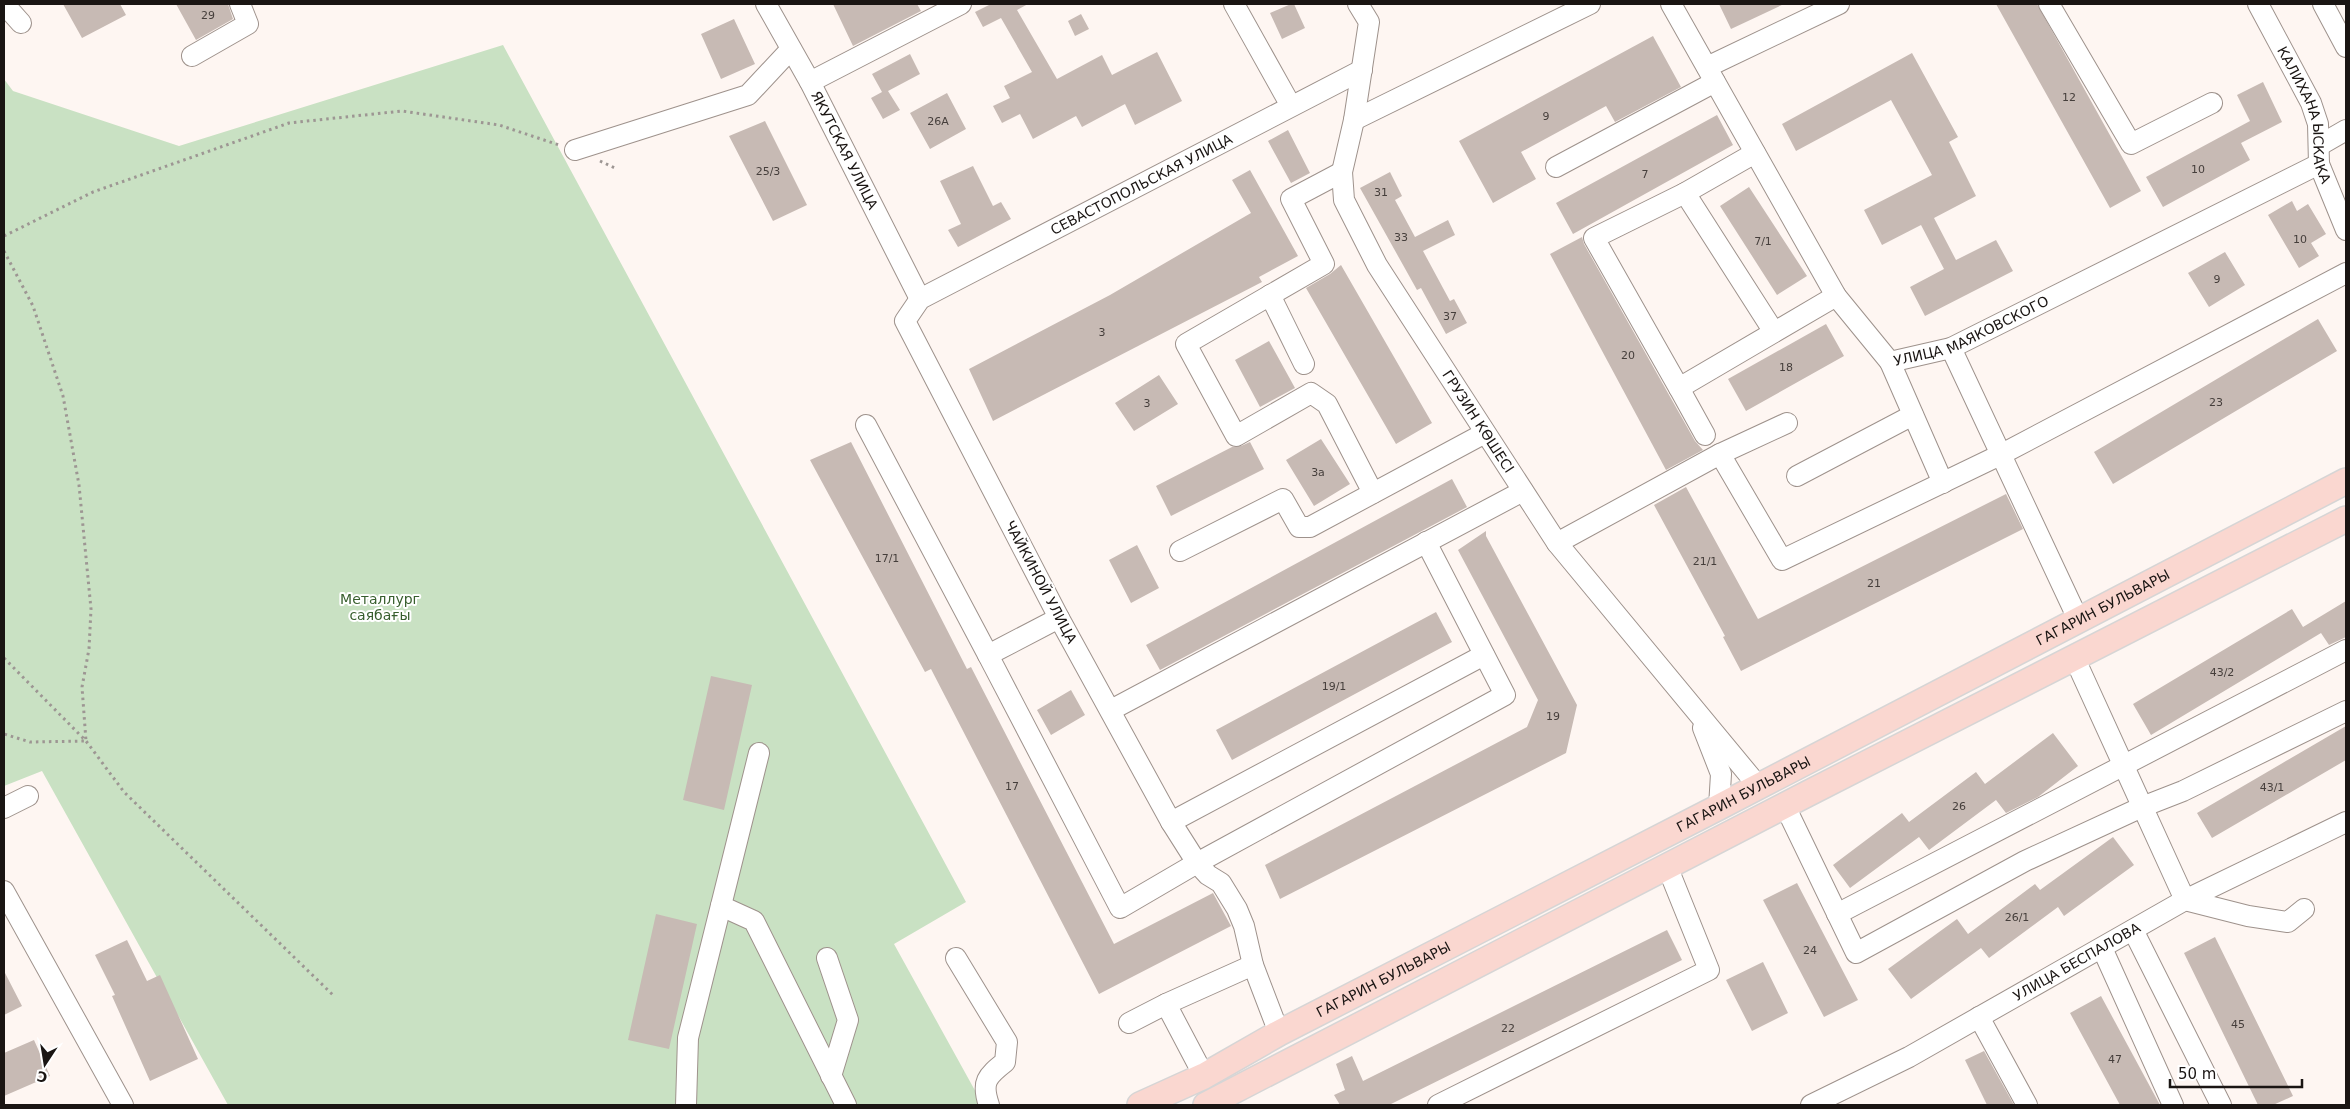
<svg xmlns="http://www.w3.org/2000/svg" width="2350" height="1109" font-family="'DejaVu Sans',sans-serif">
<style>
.green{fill:#c9e1c3}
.building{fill:#c7bab4}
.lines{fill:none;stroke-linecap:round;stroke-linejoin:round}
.minor-casing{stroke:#9e928c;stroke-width:22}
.major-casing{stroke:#d6d5d5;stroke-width:28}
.path{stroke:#9d9693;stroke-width:3;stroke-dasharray:2.5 4;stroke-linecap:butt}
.minor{stroke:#fff;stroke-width:20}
.major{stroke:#fad7d0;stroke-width:25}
.labels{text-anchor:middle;stroke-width:4;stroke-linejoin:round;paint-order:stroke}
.number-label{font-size:11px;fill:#453e3b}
.street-label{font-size:14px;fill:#1a1513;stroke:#fff}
.park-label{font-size:14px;fill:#375e2d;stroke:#fff}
</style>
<rect width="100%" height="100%" fill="#fef6f2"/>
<path class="green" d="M 503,45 L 966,902 L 894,944 L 983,1105 L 228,1105 L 42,771 L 4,786 L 4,79 L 13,91 L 179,146 Z"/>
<path class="building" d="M 63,4 L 120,4 L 126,15 L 82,38 Z
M 176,4 L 228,4 L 233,19 L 196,40 Z
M 833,4 L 917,4 L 921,11 L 853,46 Z
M 991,4 L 1028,4 L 1017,10 L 1057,79 L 1102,55 L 1112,75 L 1157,52 L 1182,101 L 1135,125 L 1125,104 L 1082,127 L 1076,116 L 1033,139 L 1020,114 L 1002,123 L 993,106 L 1010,98 L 1004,86 L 1032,72 L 1001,18 L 983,27 L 975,12 Z
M 1291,4 L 1294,4 L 1305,28 L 1282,39 L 1270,13 Z
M 1719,4 L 1784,4 L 1731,29 Z
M 1996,4 L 2037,4 L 2141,191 L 2110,208 Z
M 1081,14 L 1089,29 L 1075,36 L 1068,21 Z
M 734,19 L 755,64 L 721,79 L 701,34 Z
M 1653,36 L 1681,87 L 1615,122 L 1606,106 L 1521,152 L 1536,179 L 1493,203 L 1459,141 Z
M 1912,53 L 1958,137 L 1949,142 L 1976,196 L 1934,218 L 1956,260 L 1996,240 L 2013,271 L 1925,316 L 1910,287 L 1944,269 L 1921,225 L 1882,245 L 1864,210 L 1932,175 L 1891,100 L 1796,151 L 1782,124 Z
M 910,54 L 920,74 L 888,91 L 900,110 L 883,119 L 871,98 L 882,92 L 872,74 Z
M 2263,82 L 2282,122 L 2241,143 L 2250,160 L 2163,207 L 2146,177 L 2250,121 L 2237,95 Z
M 947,93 L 966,129 L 930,149 L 910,113 Z
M 1717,115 L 1733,145 L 1573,234 L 1556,203 Z
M 765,121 L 807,205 L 773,221 L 729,136 Z
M 1288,130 L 1310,173 L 1291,183 L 1268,141 Z
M 973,166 L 993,206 L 1001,202 L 1011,219 L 958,247 L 948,230 L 961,224 L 940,181 Z
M 1250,170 L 1298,256 L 1259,277 L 1262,282 L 993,421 L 969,369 L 1110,295 L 1251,213 L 1232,180 Z
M 1390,172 L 1402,196 L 1395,200 L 1415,237 L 1448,220 L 1455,235 L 1423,251 L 1450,301 L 1454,299 L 1467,323 L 1446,334 L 1421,288 L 1417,290 L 1360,188 Z
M 1749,187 L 1807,276 L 1777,295 L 1720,206 Z
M 2292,201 L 2297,211 L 2308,204 L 2326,234 L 2311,243 L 2319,256 L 2299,268 L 2268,215 Z
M 1582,237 L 1584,244 L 1695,441 L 1703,450 L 1666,470 L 1550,254 Z
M 2225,252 L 2245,285 L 2209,307 L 2188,273 Z
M 1341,265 L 1432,423 L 1396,444 L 1306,288 L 1330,274 Z
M 2318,319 L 2337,351 L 2113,484 L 2094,452 Z
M 1826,324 L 1844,356 L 1746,411 L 1728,379 Z
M 1269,341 L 1295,388 L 1260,407 L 1235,360 Z
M 1159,375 L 1178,404 L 1134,431 L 1115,403 Z
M 1321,439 L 1350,484 L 1314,506 L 1286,460 Z
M 851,442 L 967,669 L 971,667 L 1114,944 L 1213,893 L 1231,926 L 1099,994 L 931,669 L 925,672 L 810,460 Z
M 1250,442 L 1264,469 L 1171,516 L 1156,486 L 1232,447 L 1241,446 Z
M 1452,479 L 1467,507 L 1160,670 L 1146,645 Z
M 1686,487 L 1758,619 L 2006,494 L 2023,529 L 1741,671 L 1723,637 L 1725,636 L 1654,505 Z
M 1486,531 L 1486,536 L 1577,705 L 1566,753 L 1280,899 L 1265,865 L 1527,727 L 1538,700 L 1458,550 Z
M 1137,545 L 1159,588 L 1131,603 L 1109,560 Z
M 2346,601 L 2346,637 L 2329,645 L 2321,633 L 2151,735 L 2133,704 L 2292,609 L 2303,627 Z
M 1436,612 L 1452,642 L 1232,760 L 1216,730 Z
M 711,676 L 752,685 L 724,810 L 683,800 Z
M 1071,690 L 1085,715 L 1051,735 L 1037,710 Z
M 2346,726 L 2346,760 L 2212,838 L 2197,813 Z
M 2053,733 L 2078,766 L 2038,797 L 2006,813 L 1996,800 L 1929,850 L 1919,837 L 1850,888 L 1833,865 L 1902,813 L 1909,822 L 1976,772 L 1985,784 Z
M 2113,837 L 2134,865 L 2064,916 L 2058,907 L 1989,958 L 1981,948 L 1911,999 L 1888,969 L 1957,919 L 1968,934 L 2035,884 L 2040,890 Z
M 1797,883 L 1858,1000 L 1824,1017 L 1763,900 Z
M 656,914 L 697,924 L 669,1049 L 628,1040 Z
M 1667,930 L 1682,960 L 1389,1105 L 1340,1105 L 1334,1095 L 1345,1090 L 1336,1064 L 1352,1056 L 1363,1081 Z
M 2215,937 L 2293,1096 L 2273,1105 L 2258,1105 L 2184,953 Z
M 127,940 L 147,981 L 160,975 L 198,1059 L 150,1081 L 112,996 L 115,995 L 95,955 Z
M 1763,962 L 1788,1013 L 1752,1031 L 1726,980 Z
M 4,971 L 22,1006 L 4,1015 Z
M 2101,996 L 2160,1105 L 2120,1105 L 2070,1013 Z
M 34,1040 L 50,1076 L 4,1096 L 4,1053 Z
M 1984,1051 L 2014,1105 L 1987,1105 L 1965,1060 Z"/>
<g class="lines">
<g class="minor-casing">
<g id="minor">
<path d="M 4,4 L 21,23"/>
<path id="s1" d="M 766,4 L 810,82 L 920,299"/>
<path d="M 1234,4 L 1291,106"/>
<path id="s2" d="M 1358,4 L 1369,22 L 1354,120 L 1342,172 L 1344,200 L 1377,265 L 1557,543 L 1759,787"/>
<path id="s3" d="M 1671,4 L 1836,296 L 1890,362 L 1951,348 L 2319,164"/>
<path d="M 2049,4 L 2131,144 L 2212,103"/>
<path id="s4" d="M 2258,4 L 2311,103 L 2318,124 L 2319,164 L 2346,230"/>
<path d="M 2323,4 L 2346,47"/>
<path d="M 192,56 L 248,24 L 240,4"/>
<path d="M 1707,67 L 1839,4"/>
<path d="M 810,82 L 961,4"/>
<path d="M 1354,120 L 1590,4"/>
<path d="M 2320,145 L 2346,130"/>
<path d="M 575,150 L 748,95 L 791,49"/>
<path d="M 1755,153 L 1685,193 L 1594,238 L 1679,388 L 1836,296"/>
<path d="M 1556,167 L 1715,82"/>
<path d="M 1342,172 L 1291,199 L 1324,264 L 1186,344 L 1236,436 L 1311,393 L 1327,404 L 1373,493"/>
<path d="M 1685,193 L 1774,332"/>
<path d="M 1270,295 L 1304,364"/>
<path d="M 1951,348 L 2078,619"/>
<path d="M 1890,362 L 1943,483"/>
<path d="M 1679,388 L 1705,435"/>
<path d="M 866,425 L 988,655"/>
<path d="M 1720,454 L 1787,423"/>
<path d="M 1797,476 L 1913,415"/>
<path d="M 1557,543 L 1720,454 L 1782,560 L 2000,455 L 2346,273"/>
<path d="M 1180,551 L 1283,499 L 1299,527 L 1310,527 L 1485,433"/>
<path d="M 1059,618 L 988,655 L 1120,908 L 1197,863 L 1505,695 L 1426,542"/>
<path d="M 2074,657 L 2185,900 L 2248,916 L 2288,922 L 2304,909"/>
<path d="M 1111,710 L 1523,491"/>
<path d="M 1703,728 L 1721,774 L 1719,807"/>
<path d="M 1785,806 L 1856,953 L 2025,861 L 2142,807 L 2183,791 L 2346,711"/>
<path d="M 4,808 L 28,796"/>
<path d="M 1171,822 L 1484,655"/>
<path d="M 4,891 L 123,1105"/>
<path d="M 721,906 L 754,921 L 846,1105"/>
<path d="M 1837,914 L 2346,650"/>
<path d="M 2133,930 L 2221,1105"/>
<path d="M 2102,948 L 2173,1105"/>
<path d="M 827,958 L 848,1020 L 831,1076"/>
<path d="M 956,958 L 1007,1042 L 1005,1062 C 987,1076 981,1082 989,1105"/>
<path d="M 1979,1017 L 2027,1105"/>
<path d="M 1129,1023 L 1166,1004"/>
<path id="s5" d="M 1279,1033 L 1253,965 L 1244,926 L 1237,909 L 1221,883 L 1208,875 L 1197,863 L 1171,822 L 1059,618 L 905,321 L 920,299 L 1362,70"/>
<path d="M 1204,1076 L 1166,1004 L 1253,965"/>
<path d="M 686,1105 L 688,1038 L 759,753"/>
<path d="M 1438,1105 L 1709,970 L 1667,866"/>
<path id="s6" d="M 1811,1105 L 1909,1057 L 2185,900 L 2346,822"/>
</g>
</g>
<g class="major-casing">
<g id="major">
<path id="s7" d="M 1140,1105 L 1204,1076 L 1279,1033 L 1719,807 L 2346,481"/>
<path d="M 1206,1105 L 1807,794 L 2346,519"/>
</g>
</g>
<path class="path" d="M 600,161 L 615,168
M 4,236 L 93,192 L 289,123 L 402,111 L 499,125 L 559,145
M 4,251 L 33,306 L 63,396 L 79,485 L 91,609 L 89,649 L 82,687 L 86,741 L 30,742 L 4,734
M 4,658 L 86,741 L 124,792 L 334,996"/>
<use href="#minor" class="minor"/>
<use href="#major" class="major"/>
</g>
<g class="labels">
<g class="number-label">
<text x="208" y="19">29</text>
<text x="2069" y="101">12</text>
<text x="1546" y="120">9</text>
<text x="938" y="125">26А</text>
<text x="2198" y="173">10</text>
<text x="768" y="175">25/3</text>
<text x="1645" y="178">7</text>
<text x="1381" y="196">31</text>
<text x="1401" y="241">33</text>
<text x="2300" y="243">10</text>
<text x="1763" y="245">7/1</text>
<text x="2217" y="283">9</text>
<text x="1450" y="320">37</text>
<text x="1102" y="336">3</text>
<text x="1628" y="359">20</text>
<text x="1786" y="371">18</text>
<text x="2216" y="406">23</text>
<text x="1147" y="407">3</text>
<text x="1318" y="476">3а</text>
<text x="887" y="562">17/1</text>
<text x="1705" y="565">21/1</text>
<text x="1874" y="587">21</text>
<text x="2222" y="676">43/2</text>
<text x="1334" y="690">19/1</text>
<text x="1553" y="720">19</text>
<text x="1012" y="790">17</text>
<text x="2272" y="791">43/1</text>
<text x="1959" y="810">26</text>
<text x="2017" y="921">26/1</text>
<text x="1810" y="954">24</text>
<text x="2238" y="1028">45</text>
<text x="1508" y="1032">22</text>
<text x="2115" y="1063">47</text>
</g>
<g class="street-label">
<text dy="5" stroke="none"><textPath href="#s4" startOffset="122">КАЛИХАНА ЫСКАКА</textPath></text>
<text dy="5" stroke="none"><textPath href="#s1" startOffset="166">ЯКУТСКАЯ УЛИЦА</textPath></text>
<text dy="5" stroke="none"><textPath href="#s5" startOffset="1085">СЕВАСТОПОЛЬСКАЯ УЛИЦА</textPath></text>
<text dy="5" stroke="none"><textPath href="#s3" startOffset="508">УЛИЦА МАЯКОВСКОГО</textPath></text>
<text dy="5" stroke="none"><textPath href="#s2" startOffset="461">ГРУЗИН КӨШЕСІ</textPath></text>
<text transform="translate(1041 582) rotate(62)" y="5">ЧАЙКИНОЙ УЛИЦА</text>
<text dy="5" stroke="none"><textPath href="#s7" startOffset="1084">ГАГАРИН БУЛЬВАРЫ</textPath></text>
<text dy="5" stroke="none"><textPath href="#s7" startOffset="679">ГАГАРИН БУЛЬВАРЫ</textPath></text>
<text dy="5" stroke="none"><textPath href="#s6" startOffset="302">УЛИЦА БЕСПАЛОВА</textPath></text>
<text dy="5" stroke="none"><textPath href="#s7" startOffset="274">ГАГАРИН БУЛЬВАРЫ</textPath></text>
</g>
<g class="park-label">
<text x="380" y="604">Металлург<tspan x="380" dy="16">саябағы</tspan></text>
</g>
</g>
<rect width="2350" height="1109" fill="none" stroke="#1a1513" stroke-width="10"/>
<g transform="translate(45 1064) rotate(192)" stroke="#ffffff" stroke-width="4" paint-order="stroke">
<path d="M0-4L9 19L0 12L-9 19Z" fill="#1a1513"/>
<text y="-8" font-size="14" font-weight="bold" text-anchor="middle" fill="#1a1513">С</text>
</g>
<path d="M2170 1079v8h132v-8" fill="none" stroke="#1a1513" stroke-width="2.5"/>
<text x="2178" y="1079" font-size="15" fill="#1a1513" stroke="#ffffff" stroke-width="4" paint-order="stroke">50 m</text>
</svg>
